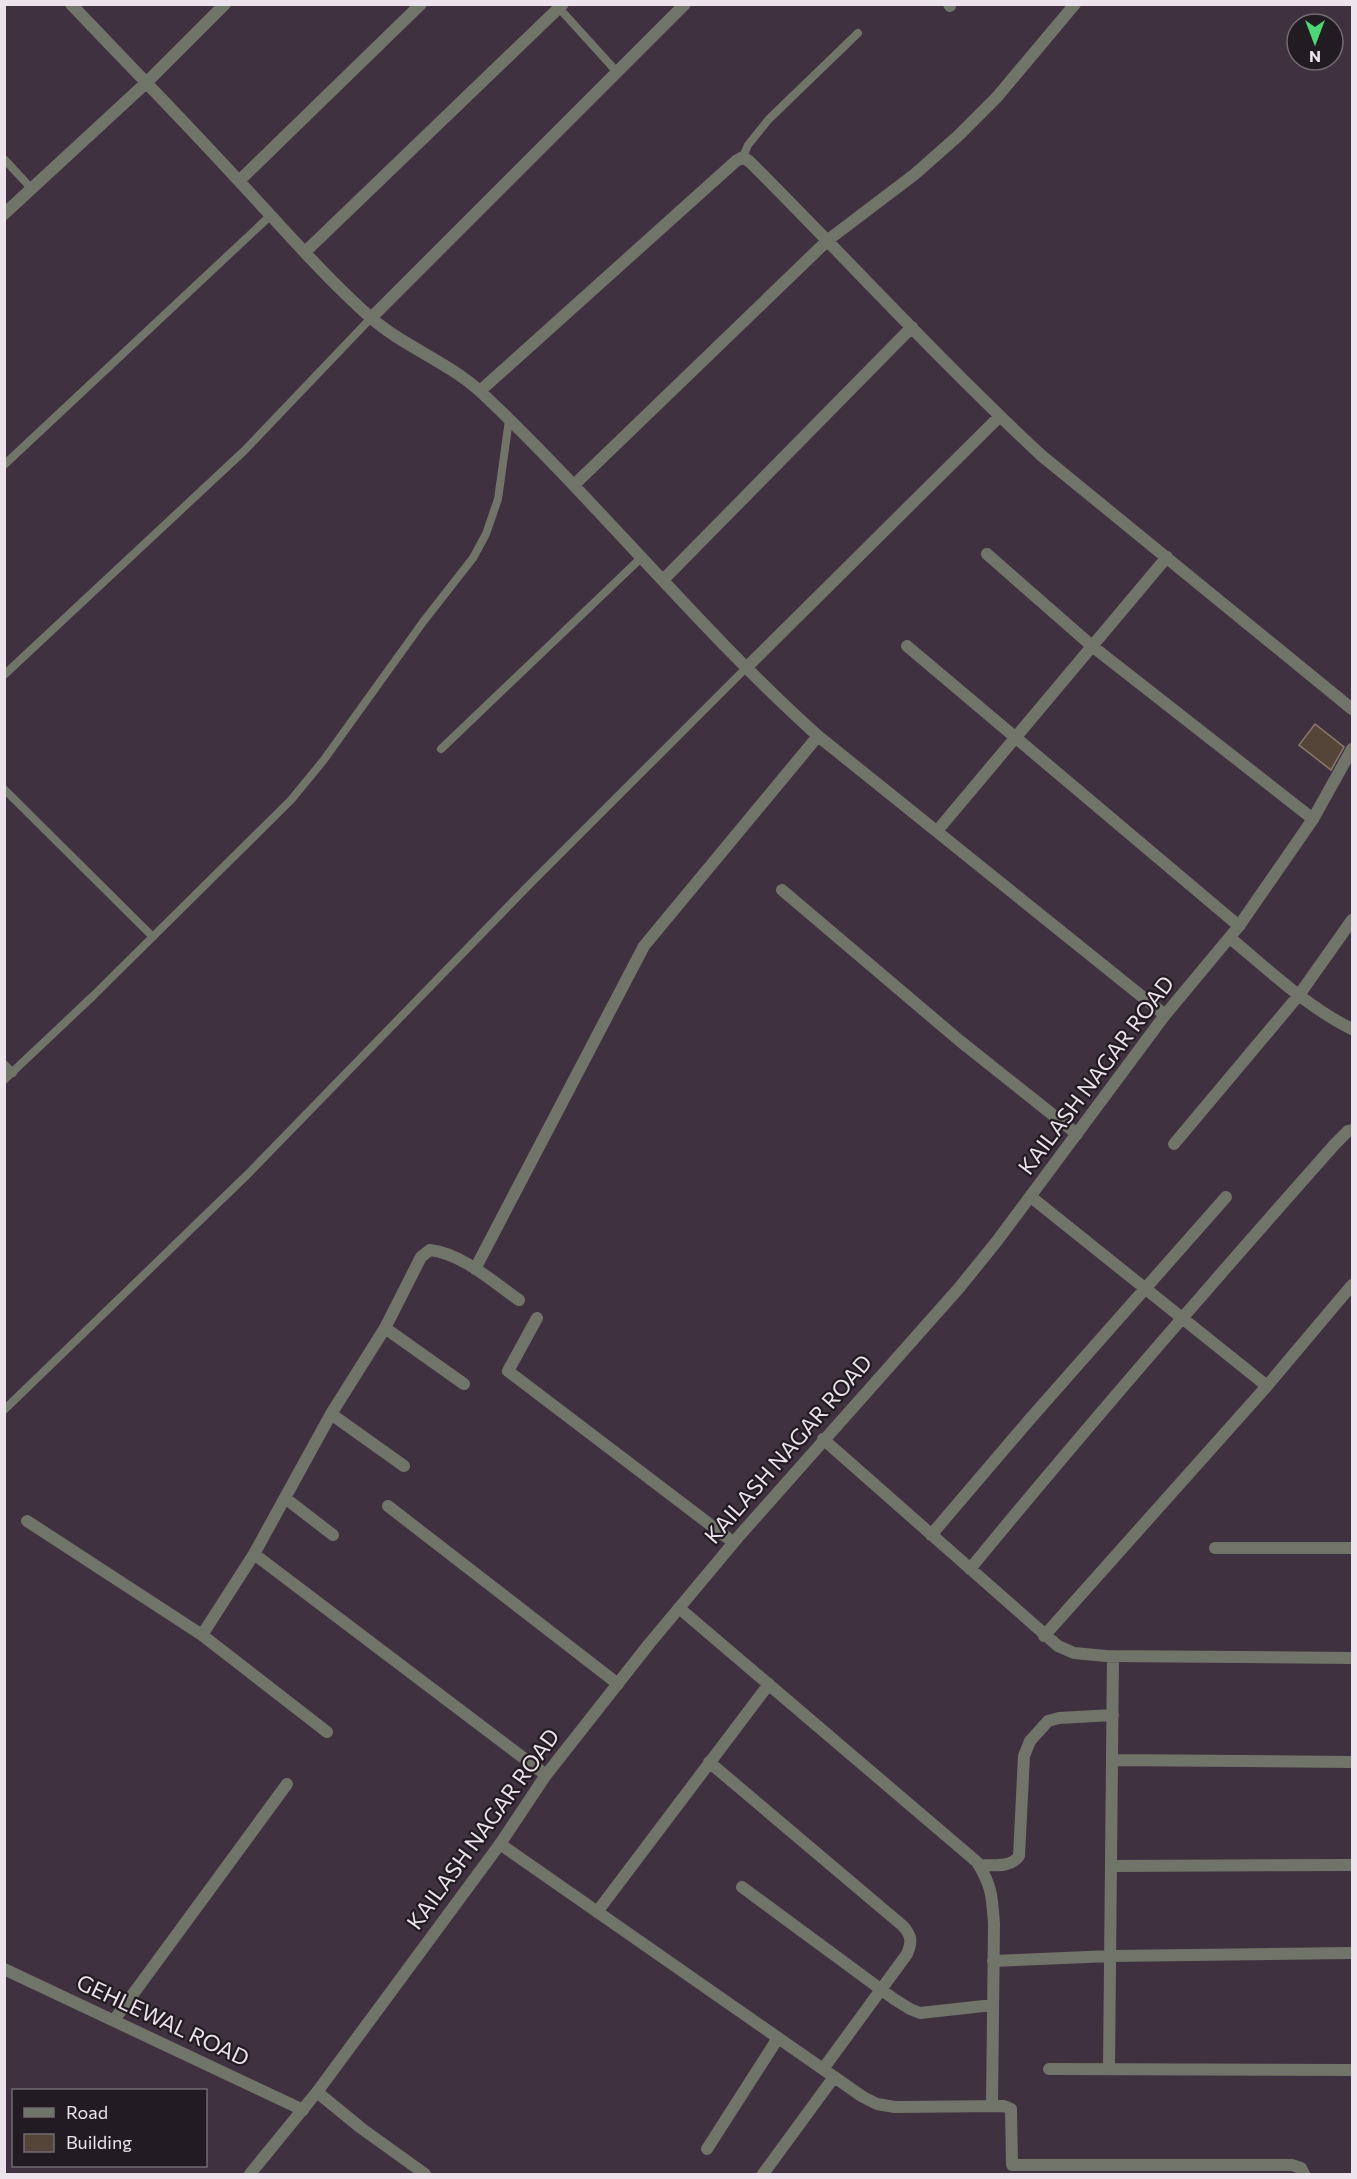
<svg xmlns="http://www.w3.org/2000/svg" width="1357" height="2179" font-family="Commissioner,sans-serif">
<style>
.building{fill:#554438;stroke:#8d7a6c;stroke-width:1.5}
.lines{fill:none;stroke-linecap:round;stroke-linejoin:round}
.service{stroke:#717468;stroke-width:8}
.minor{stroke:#717468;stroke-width:12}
.tertiary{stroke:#717468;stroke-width:12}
.labels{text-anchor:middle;stroke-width:4.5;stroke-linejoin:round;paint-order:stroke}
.street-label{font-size:22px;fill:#ece3ec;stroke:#221b22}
</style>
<rect width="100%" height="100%" fill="#3f313f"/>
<path class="building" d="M 1315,724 L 1344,747 L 1331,770 L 1299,745 Z"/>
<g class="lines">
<path class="service" d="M 559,8 L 617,72
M 743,157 L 748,145 L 769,119 L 858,33
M 4,159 L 31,188
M 4,465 L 270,216
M 4,675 L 244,451 L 371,318
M 441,749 L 642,557
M 4,789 L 153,937
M 4,1064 L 13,1073
M 4,1080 L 93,996 L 291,800 L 323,761 L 423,622 L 473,558 L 486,534 L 498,499 L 509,420
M 4,1410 L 248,1174 L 529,885 L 747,667"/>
<path class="minor" d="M 71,4 C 127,63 184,121 238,180 C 281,226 323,275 370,317 C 404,347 449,362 483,394 C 599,504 699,629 818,736 L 1165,1015
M 949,4 L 950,6
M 239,181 L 421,4
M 4,214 L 146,83 L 225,4
M 305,252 L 563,4
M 371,318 L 685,4
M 480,391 L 736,161 L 743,157 L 750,162 C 848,260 941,362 1042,456 L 1352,709
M 575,484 L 828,240 L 915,174 L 958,136 L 997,97 L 1075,4
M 987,554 L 1092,646 L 1313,819
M 663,580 L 912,327
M 907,646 L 1239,926
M 747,667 L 999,417
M 937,831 L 1167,557
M 782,890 L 960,1041 L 1077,1134
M 1230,938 C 1269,970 1307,1007 1352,1029
M 1174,1144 L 1299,995 L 1352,920
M 1031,1197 L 1267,1386 L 1044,1636
M 475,1269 L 644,946 L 818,736
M 537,1318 L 508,1371 L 733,1542
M 385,1328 L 464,1384
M 1267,1386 L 1352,1285
M 331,1414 L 404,1466
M 823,1439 L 1058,1646 L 1074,1653 L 1106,1656 L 1352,1658
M 285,1498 L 333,1535
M 388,1506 L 618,1684
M 27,1521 L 202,1635 L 327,1732
M 931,1535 L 1030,1419 L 1226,1197
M 1215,1548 L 1352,1548
M 254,1554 L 546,1775
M 970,1569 C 1088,1425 1211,1284 1335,1144 L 1348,1131 L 1352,1130
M 679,1608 L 977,1862 C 992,1886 992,1896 994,1924 L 992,2106
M 202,1635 L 254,1554 L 331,1414 L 385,1328 L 421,1257 L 430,1250 C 463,1254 493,1282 519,1300
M 1113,1760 L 1352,1762
M 709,1762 L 903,1926 C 912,1936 912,1942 907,1954 L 823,2069
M 500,1844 L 863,2097 L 877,2104 L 895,2107 L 1004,2106 L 1011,2109 L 1012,2165 L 1292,2165 L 1301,2168 L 1304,2174
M 979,1865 C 993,1865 1011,1868 1019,1856 L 1024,1756 L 1030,1741 L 1048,1721 L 1059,1718 L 1113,1715
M 1112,1866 L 1352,1865
M 742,1887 L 894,1999 L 910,2009 L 920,2013 L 993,2005
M 597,1912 L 769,1684
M 993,1961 L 1111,1956 L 1352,1953
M 4,1969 L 303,2110
M 114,2020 L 287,1784
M 1049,2069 L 1352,2070
M 1109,2069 L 1113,1656
M 317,2092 L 361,2128 L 425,2174
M 707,2149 L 778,2038
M 763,2174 L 834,2077"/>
<path class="tertiary" d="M 250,2174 L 317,2092 L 500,1844 L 546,1775 L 649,1644 L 740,1535 L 959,1288 L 997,1241 L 1165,1015 L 1239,926 L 1313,819 L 1352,749"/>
</g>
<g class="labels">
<g class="street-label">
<text transform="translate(1096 1075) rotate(-53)" y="8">KAILASH NAGAR ROAD</text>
<text transform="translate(788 1449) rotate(-49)" y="8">KAILASH NAGAR ROAD</text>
<text transform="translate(483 1829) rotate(-54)" y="8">KAILASH NAGAR ROAD</text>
<text transform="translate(163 2020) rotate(25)" y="8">GEHLEWAL ROAD</text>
</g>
</g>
<rect width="1357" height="2179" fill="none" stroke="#ece3ec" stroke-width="12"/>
<rect x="12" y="2089" width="195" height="78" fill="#221b22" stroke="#736b73" stroke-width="1.5"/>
<rect x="24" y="2108" width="30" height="9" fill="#717468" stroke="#736b73" stroke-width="1.5"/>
<text x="66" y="2119" font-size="18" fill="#ece3ec">Road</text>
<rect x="24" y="2134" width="30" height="18" fill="#554438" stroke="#736b73" stroke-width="1.5"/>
<text x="66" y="2149" font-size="18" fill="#ece3ec">Building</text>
<g transform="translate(1315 42) rotate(180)"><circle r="28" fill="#221b22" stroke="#736b73" stroke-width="1.5"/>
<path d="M0-4.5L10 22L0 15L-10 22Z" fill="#4dd676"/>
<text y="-9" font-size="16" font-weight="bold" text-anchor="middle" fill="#ece3ec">N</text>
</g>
</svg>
